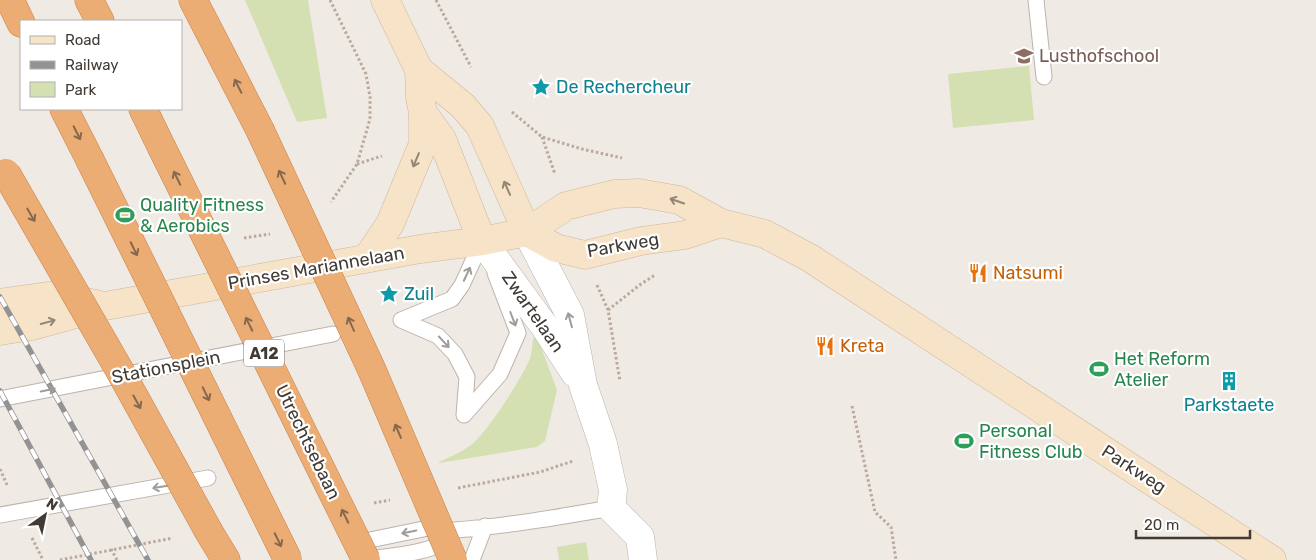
<svg xmlns="http://www.w3.org/2000/svg" width="1316" height="560" font-family="Rubik,sans-serif">
<style>
.green{fill:#d4e0b2}
.lines{fill:none;stroke-linecap:round;stroke-linejoin:round}
.lane-casing{stroke:#bdb3ac;stroke-width:17}
.street-casing{stroke:#bdb3ac;stroke-width:29}
.secondary-casing{stroke:#cdb79b;stroke-width:29}
.highway-casing{stroke:#c98046;stroke-width:29}
.path{stroke:#baa99c;stroke-width:3;stroke-dasharray:2.5 2.5;stroke-linecap:butt}
.lane{stroke:#fff;stroke-width:15}
.street{stroke:#fff;stroke-width:28}
.secondary{stroke:#f7e3c7;stroke-width:28}
.highway{stroke:#ebad74;stroke-width:28}
.rail-casing{stroke:#939393;stroke-width:5.5}
.rail{stroke:#fff;stroke-width:4;stroke-dasharray:11;stroke-linecap:butt}
.highway-bridge-casing{stroke:#c98046;stroke-width:29;stroke-linecap:butt}
.highway-bridge{stroke:#ebad74;stroke-width:28}
.oneway{stroke:#85684e}
.oneway2{stroke:#938677}
.oneway3{stroke:#a09c9a}
.labels{text-anchor:middle;stroke-width:4.5;stroke-linejoin:round;paint-order:stroke}
.shield{fill:#fff;stroke:#7a7572;stroke-width:1}
.shield-label{font-size:16px;font-weight:bold;fill:#413a35}
.education-label{font-size:18px;fill:#785e54;stroke:#fff;text-anchor:start}
.culture-label{font-size:18px;fill:#0d838f;stroke:#fff;text-anchor:start}
.leisure-label{font-size:18px;fill:#27864d;stroke:#fff;text-anchor:start}
.street-label{font-size:18px;fill:#413a35;stroke:#fff}
.food-label{font-size:18px;fill:#c56008;stroke:#fff;text-anchor:start}
</style>
<rect width="100%" height="100%" fill="#f0eae5"/>
<path class="green" d="M 245,0 L 308,0 L 327,118 L 297,122 Z
M 1029,66 L 1034,120 L 953,128 L 948,74 Z
M 535,337 L 538,339 L 557,390 L 545,441 L 537,447 L 439,463 L 439,462 C 450,457 461,452 471,445 C 486,434 523,377 530,358 C 532,352 532,345 533,339 Z
M 586,542 L 589,560 L 559,560 L 557,547 Z"/>
<g class="lines">
<g class="lane-casing">
<path id="lane" d="M 1036,0 L 1044,77
M 401,320 L 438,336 L 455,354 L 467,377 L 464,415
M 401,320 L 452,299 L 462,285 L 482,241
M 0,399 L 333,334
M 464,415 L 500,374 L 518,333 L 495,273
M 0,515 L 208,478
M 365,541 L 433,527 C 440,527 448,531 455,530 C 507,526 559,517 611,508
M 368,559 C 388,556 436,553 448,538
M 472,560 L 485,526"/>
</g>
<g class="street-casing">
<path id="street" d="M 527,232 L 570,315 L 583,385 L 603,444 L 613,490 L 611,508 L 640,537 L 643,560
M 482,241 L 545,327 L 575,373"/>
</g>
<g class="secondary-casing">
<path id="secondary" d="M 385,0 L 419,70 L 420,97 L 423,113 L 442,139 L 482,241
M 419,70 L 463,106 L 480,126 L 527,232
M 527,232 L 556,248 L 585,255 L 641,241 L 685,235 L 721,223
M 367,258 L 390,224 L 423,144 L 423,113
M 0,303 L 55,295 L 99,305
M 0,331 L 32,326 L 105,306 L 420,249 L 482,241 L 527,232 L 566,206 L 614,194 L 639,193 L 679,200 L 721,223 L 765,234 L 810,258 L 1272,560"/>
</g>
<g class="highway-casing">
<path id="highway" d="M 10,0 L 21,23
M 89,0 L 100,21
M 193,0 L 260,130
M 64,109 L 89,158
M 143,109 L 161,146
M 209,532 L 226,560"/>
</g>
<path class="path" d="M 330,0 L 366,74 L 370,97 L 370,119 L 357,164 L 331,202
M 436,0 L 471,67
M 512,112 L 542,137 L 582,149 L 622,158
M 542,137 L 555,174
M 357,164 L 382,156
M 244,238 L 270,234
M 597,285 L 608,310 L 620,381
M 608,310 L 641,284 L 655,275
M 852,406 L 875,512 L 891,527 L 896,560
M 0,469 L 7,485
M 458,488 L 540,472 L 573,461
M 374,503 L 390,500
M 32,538 L 43,560
M 111,549 L 117,560
M 60,560 L 173,538"/>
<use href="#lane" class="lane"/>
<use href="#street" class="street"/>
<use href="#secondary" class="secondary"/>
<use href="#highway" class="highway"/>
<g class="rail-casing">
<path id="rail" d="M 0,297 L 148,560
M 0,391 L 91,560"/>
</g>
<use href="#rail" class="rail"/>
<g class="highway-bridge-casing">
<path id="highway-bridge" d="M 260,130 L 371,368 L 453,560
M 161,146 L 366,560
M 89,158 L 288,560
M 6,173 L 120,371 L 209,532"/>
</g>
<use href="#highway-bridge" class="highway-bridge"/>
</g>
<defs><path id="oneway-shaft" d="M-6 0H5M1.5-3L5.5 0L1.5 3" fill="none" stroke-width="1.6" stroke-linecap="round" stroke-linejoin="round" transform="scale(1.25)"/></defs>
<g class="oneway">
<use href="#oneway-shaft" transform="translate(238 86) rotate(-117)"/>
<use href="#oneway-shaft" transform="translate(77 133) rotate(63)"/>
<use href="#oneway-shaft" transform="translate(282 177) rotate(-115)"/>
<use href="#oneway-shaft" transform="translate(177 178) rotate(-116)"/>
<use href="#oneway-shaft" transform="translate(31 215) rotate(60)"/>
<use href="#oneway-shaft" transform="translate(134 249) rotate(64)"/>
<use href="#oneway-shaft" transform="translate(249 324) rotate(-116)"/>
<use href="#oneway-shaft" transform="translate(351 324) rotate(-114)"/>
<use href="#oneway-shaft" transform="translate(206 394) rotate(64)"/>
<use href="#oneway-shaft" transform="translate(137 402) rotate(61)"/>
<use href="#oneway-shaft" transform="translate(398 431) rotate(-113)"/>
<use href="#oneway-shaft" transform="translate(345 516) rotate(-116)"/>
<use href="#oneway-shaft" transform="translate(278 540) rotate(64)"/>
</g>
<g class="oneway2">
<use href="#oneway-shaft" transform="translate(416 160) rotate(113)"/>
<use href="#oneway-shaft" transform="translate(507 188) rotate(-114)"/>
<use href="#oneway-shaft" transform="translate(677 201) rotate(-161)"/>
<use href="#oneway-shaft" transform="translate(48 322) rotate(-15)"/>
</g>
<g class="oneway3">
<use href="#oneway-shaft" transform="translate(467 274) rotate(-65)"/>
<use href="#oneway-shaft" transform="translate(513 319) rotate(69)"/>
<use href="#oneway-shaft" transform="translate(570 320) rotate(-105)"/>
<use href="#oneway-shaft" transform="translate(444 342) rotate(47)"/>
<use href="#oneway-shaft" transform="translate(48 390) rotate(-11)"/>
<use href="#oneway-shaft" transform="translate(160 487) rotate(170)"/>
<use href="#oneway-shaft" transform="translate(409 532) rotate(168)"/>
</g>
<defs>
<g id="school-bare" transform="scale(1.5)"><path d="M0-5L7-2L0 1L-7-2ZM-4 1L0 2.5L4 1V4Q0 6-4 4Z" fill="#8d6e63" stroke="#fff" stroke-width="2.5" paint-order="stroke"/></g>
<g id="sight-bare" transform="scale(1.5)"><path d="M0-6L1.8-2.2L6-1.7L2.9 1.2L3.7 5.4L0 3.3L-3.7 5.4L-2.9 1.2L-6-1.7L-1.8-2.2Z" fill="#0f9aa8" stroke="#fff" stroke-width="2.5" paint-order="stroke"/></g>
<g id="stadium-bare" transform="scale(1.5)"><path d="M0-5a6.5 5 0 1 0 0 10a6.5 5 0 1 0 0-10ZM-3.5-1.8h7v3.6h-7Z" fill="#2e9e5b" stroke="#fff" stroke-width="2.5" paint-order="stroke"/></g>
<g id="restaurant-bare" transform="scale(1.5)"><path d="M-5-6h1v4h1v-4h1v4h1v-4h1v5L-1.5 .5V6h-2V.5L-5-1ZM5-6V6H3V1.5H1.5Q1.5-4 5-6Z" fill="#e8710a" stroke="#fff" stroke-width="2.5" paint-order="stroke"/></g>
<g id="building-bare" transform="scale(1.5)"><path d="M-4-6H4V6H1V3H-1V6H-4ZM-2.5-4.3h1.7v1.8h-1.7ZM.8-4.3h1.7v1.8H.8ZM-2.5-1h1.7V.8h-1.7ZM.8-1h1.7V.8H.8Z" fill="#0f9aa8" stroke="#fff" stroke-width="2.5" paint-order="stroke"/></g>
</defs>
<g fill-rule="evenodd">
<use href="#school-bare" x="1024" y="56"/>
<use href="#sight-bare" x="541" y="87"/>
<use href="#stadium-bare" x="125" y="215"/>
<use href="#restaurant-bare" x="978" y="273"/>
<use href="#sight-bare" x="389" y="294"/>
<use href="#restaurant-bare" x="825" y="346"/>
<use href="#stadium-bare" x="1099" y="369"/>
<use href="#building-bare" x="1229" y="381"/>
<use href="#stadium-bare" x="964" y="441"/>
</g>
<g class="labels">
<rect class="shield" x="244" y="339.5" width="40" height="27" rx="4"/>
<g class="shield-label">
<text x="264" y="359">A12</text>
</g>
<g class="education-label">
<text x="1039" y="62">Lusthofschool</text>
</g>
<g class="culture-label">
<text x="556" y="93">De Rechercheur</text>
<text x="404" y="300">Zuil</text>
<text x="1229" y="411" text-anchor="middle">Parkstaete</text>
</g>
<g class="leisure-label">
<text x="140" y="211">Quality Fitness<tspan x="140" dy="21">&amp; Aerobics</tspan></text>
<text x="1114" y="365">Het Reform<tspan x="1114" dy="21">Atelier</tspan></text>
<text x="979" y="437">Personal<tspan x="979" dy="21">Fitness Club</tspan></text>
</g>
<g class="street-label">
<text transform="translate(623 245) rotate(-10)" y="6">Parkweg</text>
<text transform="translate(316 268) rotate(-10)" y="6">Prinses Mariannelaan</text>
<text transform="translate(533 312) rotate(55)" y="6">Zwartelaan</text>
<text transform="translate(166 367) rotate(-11)" y="6">Stationsplein</text>
<text transform="translate(308 442) rotate(64)" y="6">Utrechtsebaan</text>
<text transform="translate(1134 469) rotate(33)" y="6">Parkweg</text>
</g>
<g class="food-label">
<text x="993" y="279">Natsumi</text>
<text x="840" y="352">Kreta</text>
</g>
</g>
<rect x="20" y="20" width="162" height="90" fill="#ffffff" stroke="#b3b0ae"/>
<rect x="30" y="36" width="25" height="8" fill="#f7e3c7" stroke="#b3b0ae"/>
<text x="65" y="45" font-size="15" fill="#413a35">Road</text>
<rect x="30" y="61" width="25" height="8" fill="#939393" stroke="#b3b0ae"/>
<text x="65" y="70" font-size="15" fill="#413a35">Railway</text>
<rect x="30" y="82" width="25" height="15" fill="#d4e0b2" stroke="#b3b0ae"/>
<text x="65" y="95" font-size="15" fill="#413a35">Park</text>
<g transform="translate(45 515) rotate(33)" stroke="#ffffff" stroke-width="4" paint-order="stroke">
<path d="M0-4L9 19L0 12L-9 19Z" fill="#413a35"/>
<text y="-8" font-size="14" font-weight="bold" text-anchor="middle" fill="#413a35">N</text>
</g>
<path d="M1136 530v8h114v-8" fill="none" stroke="#413a35" stroke-width="2.5"/>
<text x="1144" y="530" font-size="15" fill="#413a35" stroke="#ffffff" stroke-width="4" paint-order="stroke">20 m</text>
</svg>
